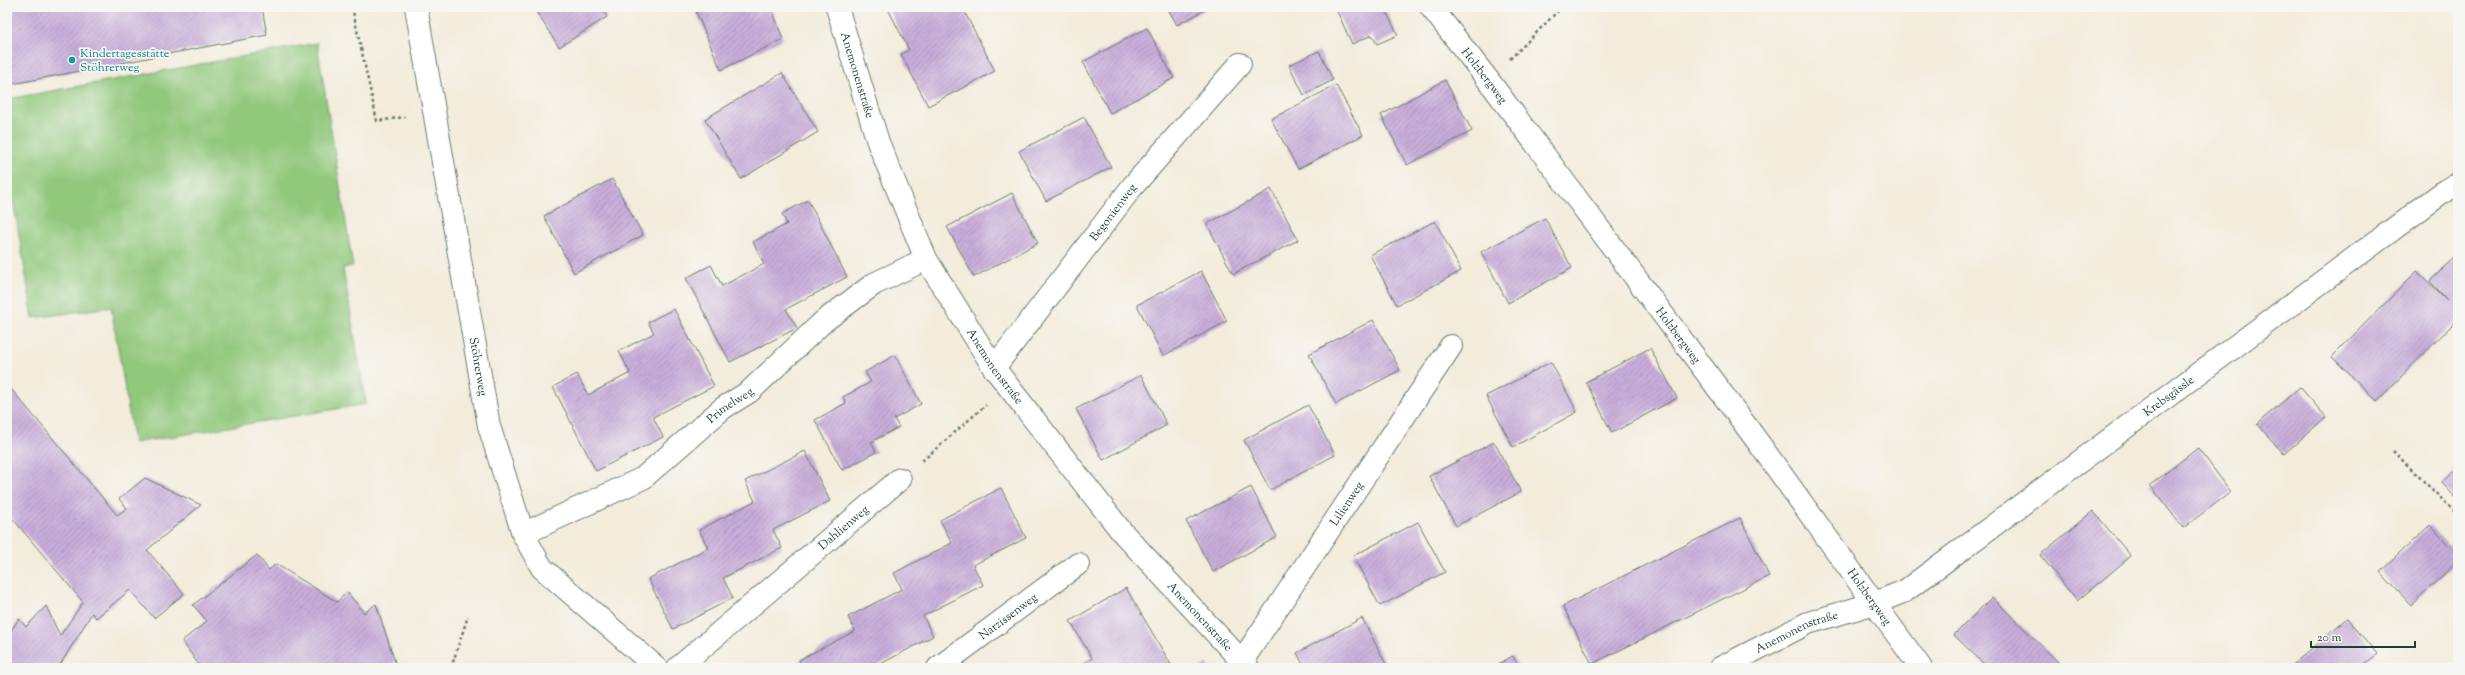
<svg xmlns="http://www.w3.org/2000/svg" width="2465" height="675" font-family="'Sorts Mill Goudy',serif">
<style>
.green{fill:#91c87b;stroke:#588258}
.building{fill:url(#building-hatch)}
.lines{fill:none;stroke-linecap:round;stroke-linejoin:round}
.minor-casing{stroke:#697a6e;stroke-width:24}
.path{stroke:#697a6e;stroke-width:2.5;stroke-dasharray:3 3;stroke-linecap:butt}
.minor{stroke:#fff;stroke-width:22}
.culture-dot{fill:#0f9aa8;stroke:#f6f6f2;stroke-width:1.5}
.labels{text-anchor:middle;stroke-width:3.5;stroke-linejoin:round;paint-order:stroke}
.culture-label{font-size:12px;fill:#0d838f;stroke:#f6f6f2;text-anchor:start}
.street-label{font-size:12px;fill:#1f3d34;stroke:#f6f6f2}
</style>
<defs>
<pattern id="building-hatch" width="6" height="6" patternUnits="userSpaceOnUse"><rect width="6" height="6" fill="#c8adda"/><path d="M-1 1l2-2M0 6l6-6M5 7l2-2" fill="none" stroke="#a28eb2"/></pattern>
</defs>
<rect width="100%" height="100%" fill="#f6f6f2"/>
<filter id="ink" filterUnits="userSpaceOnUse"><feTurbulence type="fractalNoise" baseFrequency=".025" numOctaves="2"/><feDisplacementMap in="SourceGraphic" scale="8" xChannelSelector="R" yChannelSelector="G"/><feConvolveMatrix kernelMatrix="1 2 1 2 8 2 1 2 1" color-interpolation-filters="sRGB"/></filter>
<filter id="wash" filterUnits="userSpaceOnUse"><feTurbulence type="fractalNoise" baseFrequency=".012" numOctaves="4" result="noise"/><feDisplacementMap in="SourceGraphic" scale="16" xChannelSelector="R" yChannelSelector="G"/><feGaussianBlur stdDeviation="0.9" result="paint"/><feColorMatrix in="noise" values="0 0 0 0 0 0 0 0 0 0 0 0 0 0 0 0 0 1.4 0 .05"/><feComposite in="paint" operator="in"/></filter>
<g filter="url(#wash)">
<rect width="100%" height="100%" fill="#f3ecdb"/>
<path class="green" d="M 317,43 L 353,266 L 343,268 L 366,404 L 134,443 L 111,307 L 33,318 L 7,165 L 7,99 Z"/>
<g id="blocks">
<path class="building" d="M 7,7 L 262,7 L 267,35 L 7,85 Z
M 533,7 L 601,7 L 607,17 L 559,47 Z
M 694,7 L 771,7 L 783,39 L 721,70 Z
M 887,7 L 962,7 L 995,71 L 928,106 L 901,54 L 909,50 Z
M 1167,7 L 1210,7 L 1177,25 Z
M 1335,7 L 1371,7 L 1372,11 L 1384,7 L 1398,35 L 1377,44 L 1372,35 L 1352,44 Z
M 1147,28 L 1174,78 L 1110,113 L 1083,62 Z
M 1319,51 L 1333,80 L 1304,95 L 1289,65 Z
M 782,73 L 818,132 L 741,179 L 705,119 Z
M 1445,80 L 1472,131 L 1407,165 L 1381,115 Z
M 1336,85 L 1363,135 L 1298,169 L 1271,119 Z
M 1084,117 L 1111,167 L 1046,201 L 1019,151 Z
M 612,179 L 643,235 L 574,273 L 544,216 Z
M 1271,189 L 1298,240 L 1233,274 L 1207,224 Z
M 1012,193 L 1038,243 L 974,277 L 947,227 Z
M 808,200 L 847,277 L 786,309 L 797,328 L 730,362 L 686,278 L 711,265 L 722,286 L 764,264 L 753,242 L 787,224 L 782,214 Z
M 1545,218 L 1572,268 L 1508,303 L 1481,252 Z
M 1435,221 L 1461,271 L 1397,305 L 1370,255 Z
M 2458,255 L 2458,319 L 2377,401 L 2332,357 L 2417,271 L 2447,300 L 2430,281 Z
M 1201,271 L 1227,321 L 1163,356 L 1137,305 Z
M 674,309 L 714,386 L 653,417 L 663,437 L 596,471 L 553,387 L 577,374 L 588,395 L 630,373 L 619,351 L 654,333 L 648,322 Z
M 1373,320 L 1400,370 L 1336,404 L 1309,354 Z
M 1650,348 L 1677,398 L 1612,433 L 1586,382 Z
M 895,355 L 921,404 L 894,419 L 899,427 L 871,442 L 876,452 L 842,470 L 815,420 L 846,403 L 843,397 L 871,382 L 865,372 Z
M 1551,362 L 1577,412 L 1513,447 L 1486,396 Z
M 1141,375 L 1167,425 L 1103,460 L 1076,409 Z
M 7,384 L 117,515 L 127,508 L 119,499 L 145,478 L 201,505 L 147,550 L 184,594 L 154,618 L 130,590 L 96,618 L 92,613 L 60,665 L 62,668 L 7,668 L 7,636 L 19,619 L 26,627 L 46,606 L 60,636 L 83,602 L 7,512 Z
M 2300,387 L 2326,417 L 2284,454 L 2257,424 Z
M 1308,405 L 1335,455 L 1270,490 L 1244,440 Z
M 1494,442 L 1521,492 L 1456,526 L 1429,476 Z
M 2198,448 L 2231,492 L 2183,528 L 2150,485 Z
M 805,451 L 830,501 L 773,530 L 782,548 L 723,578 L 733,598 L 673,629 L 648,579 L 708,548 L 699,530 L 755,501 L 745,481 Z
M 2458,468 L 2458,500 L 2442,483 Z
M 1251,487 L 1277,537 L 1213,572 L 1186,521 Z
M 1001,488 L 1026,538 L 973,565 L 983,585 L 923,616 L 933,636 L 873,668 L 803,668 L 799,660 L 855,631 L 848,617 L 902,589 L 894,573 L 952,543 L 940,520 Z
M 2093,511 L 2131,556 L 2077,601 L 2040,555 Z
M 1740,518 L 1769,576 L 1592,664 L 1563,606 Z
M 1418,522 L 1445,572 L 1380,606 L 1353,556 Z
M 2430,525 L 2458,555 L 2458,561 L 2411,605 L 2380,572 Z
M 257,555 L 269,570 L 276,564 L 337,602 L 347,592 L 364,613 L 376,604 L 395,662 L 388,668 L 201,668 L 182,641 L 207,621 L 193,605 Z
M 1126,588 L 1173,668 L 1078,666 L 1092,658 L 1070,621 Z
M 1992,597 L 2062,666 L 2060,668 L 1988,668 L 1954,635 Z
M 1362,618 L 1388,668 L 1305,668 L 1297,653 Z
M 2347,618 L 2377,654 L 2360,668 L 2289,668 Z
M 1513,656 L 1519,668 L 1491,668 Z
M 1207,663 L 1210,668 L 1199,668 Z"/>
</g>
</g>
<g filter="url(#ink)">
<use href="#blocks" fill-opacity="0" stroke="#697a6e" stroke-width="1"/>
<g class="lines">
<g class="minor-casing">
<g id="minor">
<path id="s1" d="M 416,7 L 489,426 L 523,534 L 542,568 L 657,668"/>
<path id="s2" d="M 837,7 L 878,142 L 926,259 L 994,368 L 1122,532 L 1248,668"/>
<path id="s3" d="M 1431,7 L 1489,81 L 1755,438 L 1921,668"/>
<path id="s4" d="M 994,368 L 1132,187 L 1240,64"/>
<path id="s5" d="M 523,534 L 643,478 L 723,408 L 749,392 L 824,321 L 874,284 L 926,259"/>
<path id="s6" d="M 1242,661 L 1451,346"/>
<path id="s7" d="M 678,668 L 900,479"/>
<path id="s8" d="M 938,668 L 1078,564"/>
<path id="s9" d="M 1720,668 L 1808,623 L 1875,603 L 1905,591 L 2446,190 L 2458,183"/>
</g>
</g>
<path class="path" d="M 352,7 L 377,121 L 405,117
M 327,9 L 341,7
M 1510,59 L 1562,7
M 2393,451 L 2458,515
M 922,461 L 986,405
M 451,668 L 468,616"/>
<use href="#minor" class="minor"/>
</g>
</g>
<circle class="culture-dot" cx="72" cy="60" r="4"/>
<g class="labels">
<g class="culture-label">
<text x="80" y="57">Kindertagesstätte<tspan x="80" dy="14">Stöhrerweg</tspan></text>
</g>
<g class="street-label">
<text dy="4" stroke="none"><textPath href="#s2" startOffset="71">Anemonenstraße</textPath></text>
<text dy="4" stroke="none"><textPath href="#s3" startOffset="87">Holzbergweg</textPath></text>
<text dy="4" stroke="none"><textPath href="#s4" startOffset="196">Begonienweg</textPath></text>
<text dy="4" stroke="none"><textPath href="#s3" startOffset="411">Holzbergweg</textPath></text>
<text dy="4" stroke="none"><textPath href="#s2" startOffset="395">Anemonenstraße</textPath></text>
<text dy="4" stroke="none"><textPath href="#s1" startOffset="365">Stöhrerweg</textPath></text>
<text dy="4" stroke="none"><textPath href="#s9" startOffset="529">Krebsgässle</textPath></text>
<text dy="4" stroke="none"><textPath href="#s5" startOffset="246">Primelweg</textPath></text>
<text dy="4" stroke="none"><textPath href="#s6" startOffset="189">Lilienweg</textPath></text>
<text dy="4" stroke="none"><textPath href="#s7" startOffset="217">Dahlienweg</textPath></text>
<text dy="4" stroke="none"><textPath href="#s3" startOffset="735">Holzbergweg</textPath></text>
<text dy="4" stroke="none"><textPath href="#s8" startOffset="87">Narzissenweg</textPath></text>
<text dy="4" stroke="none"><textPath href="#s2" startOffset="719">Anemonenstraße</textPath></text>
<text dy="4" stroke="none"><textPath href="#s9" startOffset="85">Anemonenstraße</textPath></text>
</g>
</g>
<rect width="2465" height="675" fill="none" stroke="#f6f6f2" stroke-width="24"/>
<path d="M2311 641v6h104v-6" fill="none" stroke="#1f3d34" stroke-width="2"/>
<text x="2317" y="641" font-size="12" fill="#1f3d34" stroke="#f6f6f2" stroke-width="3" paint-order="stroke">20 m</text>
</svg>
